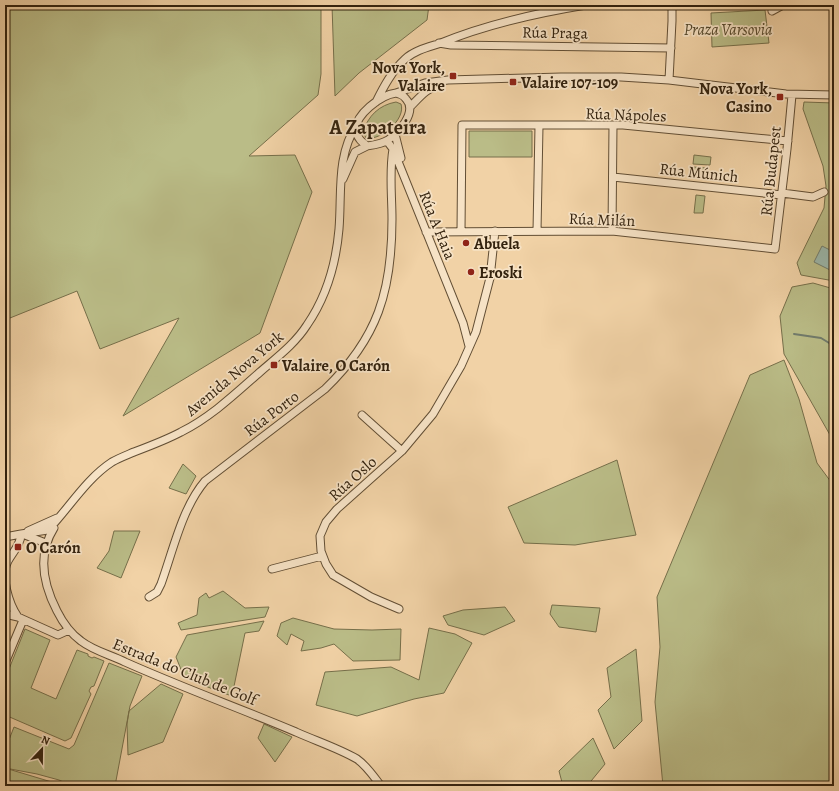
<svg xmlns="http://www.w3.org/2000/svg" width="839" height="791" font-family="Alegreya,serif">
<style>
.green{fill:#babc87;stroke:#766f4a}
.water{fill:#9bb7ab;stroke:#717b6c}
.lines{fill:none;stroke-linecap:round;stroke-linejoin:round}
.stream{stroke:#717b6c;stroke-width:2}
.minor-casing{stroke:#624e34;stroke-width:9}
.minor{stroke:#f6e2c5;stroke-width:7}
.poi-dot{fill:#8f2418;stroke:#f6e2c5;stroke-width:1.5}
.labels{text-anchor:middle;stroke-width:3.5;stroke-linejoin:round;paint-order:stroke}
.park-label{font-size:16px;font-style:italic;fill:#55482c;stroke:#f6e2c5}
.street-label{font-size:16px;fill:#33220e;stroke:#f6e2c5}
.poi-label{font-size:16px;font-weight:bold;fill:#33220e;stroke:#f6e2c5;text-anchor:start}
.district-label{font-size:20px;font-weight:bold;fill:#33220e;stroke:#f6e2c5}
</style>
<rect width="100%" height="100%" fill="#f1d2a6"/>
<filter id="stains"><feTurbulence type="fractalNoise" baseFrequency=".005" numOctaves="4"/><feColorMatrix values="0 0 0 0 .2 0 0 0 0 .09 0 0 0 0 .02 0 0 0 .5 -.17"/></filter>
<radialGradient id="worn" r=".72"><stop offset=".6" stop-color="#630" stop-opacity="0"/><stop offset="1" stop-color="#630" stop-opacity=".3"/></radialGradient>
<path class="green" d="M 5,5 L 321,5 L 321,74 L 318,95 L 249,156 L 295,155 L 312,192 L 260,333 L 123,416 L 179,318 L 100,349 L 77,291 L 5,320 Z
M 332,5 L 429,5 L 427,20 L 359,73 L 335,96 Z
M 765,10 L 769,43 L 712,47 L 711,13 Z
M 396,102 L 401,104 C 406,119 381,141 366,138 L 363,132 C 368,116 379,105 396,102 Z
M 804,102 L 834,103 L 834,281 L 801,275 L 797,263 L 824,208 L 826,186 L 823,166 L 803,109 Z
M 469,131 L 532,131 L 532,157 L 469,157 Z
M 694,155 L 711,157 L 710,165 L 693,164 Z
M 694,167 L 706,168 L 706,173 L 694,172 Z
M 696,195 L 705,196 L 703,213 L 694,213 Z
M 813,283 L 834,289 L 834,442 L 784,354 L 780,316 L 792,287 Z
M 784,360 L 799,399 L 817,463 L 834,486 L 834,786 L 663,786 L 655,702 L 660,647 L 657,597 L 750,375 Z
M 617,460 L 636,535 L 575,545 L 524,543 L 508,507 Z
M 183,464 L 196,476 L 186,494 L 169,488 Z
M 114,531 L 140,531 L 121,578 L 97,568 L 109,551 Z
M 223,591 L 245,608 L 269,607 L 265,617 L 181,630 L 178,623 L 197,615 L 199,598 L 206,593 L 209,598 Z
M 552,605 L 600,608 L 596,632 L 559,627 L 550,614 Z
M 505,607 L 515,621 L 484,635 L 448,625 L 443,616 L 463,610 Z
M 293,618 L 334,629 L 372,630 L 401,629 L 400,660 L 353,661 L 334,644 L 321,648 L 301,651 L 304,641 L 291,634 L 287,645 L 277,636 L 281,623 Z
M 264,621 L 259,631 L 245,633 L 232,696 L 215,690 L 184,677 L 176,657 L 187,635 Z
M 429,628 L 455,634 L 472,643 L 444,693 L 414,699 L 357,716 L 316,705 L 325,672 L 391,667 L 419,680 Z
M 25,629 L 50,640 L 31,688 L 56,699 L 77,650 L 88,654 L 88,656 L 92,658 L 94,657 L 104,661 L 94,686 L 91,687 L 89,691 L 91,694 L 71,738 L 65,741 L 5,715 L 5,679 Z
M 636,649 L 642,721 L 614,749 L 598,710 L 611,697 L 607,668 Z
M 109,663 L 142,676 L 130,706 L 115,786 L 72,786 L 59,780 L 37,774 L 5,768 L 5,750 L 14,727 L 69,749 L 74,745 Z
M 161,684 L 183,694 L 163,742 L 128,755 L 127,724 L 129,711 Z
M 264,724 L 292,737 L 275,762 L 258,738 Z
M 593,738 L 605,764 L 587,786 L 563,786 L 559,771 Z
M 5,768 L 65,786 L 5,786 Z"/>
<path class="water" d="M 822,246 L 834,252 L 834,272 L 814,262 Z"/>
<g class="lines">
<path class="stream" d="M 794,334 L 821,338 L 834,346"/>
<g class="minor-casing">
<path id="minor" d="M 772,11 L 783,5
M 439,43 L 451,45 L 671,48
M 669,80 L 672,21 L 672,5
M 396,93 L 425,83 L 448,80 L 561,77 L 621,77 L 669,80 L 786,94 L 834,95
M 396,93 C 401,94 403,95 406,99 C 418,112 398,133 388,140 C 382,144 374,145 367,146 C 362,142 357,138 356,131 C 354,115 381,95 396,93 Z
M 376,102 C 384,86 392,71 405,59 C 415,50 429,47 441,43 C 487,24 537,13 586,5
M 410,107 C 420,97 427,88 441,84
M 395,134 L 401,158
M 387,141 L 393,149 L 463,323 L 469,346
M 613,177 L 782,195
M 343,179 L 355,152 L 367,146
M 782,193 L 813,197 L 824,192
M 461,231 L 462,125 L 623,125 L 788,141
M 537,231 L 539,126
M 612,231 L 613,125
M 426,232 L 612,231 L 775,249 L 787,149 L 792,95
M 362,415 L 402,451
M 54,528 C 37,555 43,584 57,611 C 63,623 70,633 81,641 C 94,651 111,655 125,662 C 181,687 239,708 296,732 C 316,741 338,748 357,759 C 367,766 374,777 381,786
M 28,531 L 57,518
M 25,535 L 43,542 L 46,548
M 5,537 L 21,534 L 48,530 C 69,508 86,479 112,462 C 119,458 127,455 134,452 C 150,446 166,440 181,432 C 211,417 235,394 260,372 C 276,358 295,344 307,325 C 327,296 336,264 339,229 C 342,193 336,156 357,124
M 272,569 L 322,556
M 149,597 L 157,592 L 161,584 C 173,551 182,508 205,481 L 325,389 C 378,338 392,291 392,219 C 392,196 389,172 393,149
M 399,609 L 371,597 L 333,575 L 326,564 L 321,551 L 320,536 L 326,522 L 337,509 L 402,451 L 433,414 L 461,366 L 476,332 L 490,278 L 495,231
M 5,614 L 18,617 L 58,635 L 69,630
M 18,617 C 9,604 0,576 8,561 C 13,552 21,544 21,534
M 5,663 L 23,620"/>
</g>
<use href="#minor" class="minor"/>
</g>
<g class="poi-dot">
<rect x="449" y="72" width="8" height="8" rx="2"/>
<rect x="509" y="78" width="8" height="8" rx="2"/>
<rect x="776" y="93" width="8" height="8" rx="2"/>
<circle cx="466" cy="243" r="4"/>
<circle cx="471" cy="272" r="4"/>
<rect x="270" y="361" width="8" height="8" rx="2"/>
<rect x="14" y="543" width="8" height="8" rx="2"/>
</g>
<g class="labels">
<g class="park-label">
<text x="728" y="35">Praza Varsovia</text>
</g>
<g class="street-label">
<text transform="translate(555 32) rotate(1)" y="6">Rúa Praga</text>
<text transform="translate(626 114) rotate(2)" y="6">Rúa Nápoles</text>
<text transform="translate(770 171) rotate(-84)" y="6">Rúa Budapest</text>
<text transform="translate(699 172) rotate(6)" y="6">Rúa Múnich</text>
<text transform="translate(602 219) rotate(2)" y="6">Rúa Milán</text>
<text transform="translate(438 225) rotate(68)" y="6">Rúa A Haia</text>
<text transform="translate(234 373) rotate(-40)" y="6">Avenida Nova York</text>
<text transform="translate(271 413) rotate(-37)" y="6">Rúa Porto</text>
<text transform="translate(352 478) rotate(-42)" y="6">Rúa Oslo</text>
<text transform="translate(185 671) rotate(22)" y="6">Estrada do Club de Golf</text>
</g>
<g class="poi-label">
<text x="445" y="73" text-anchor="end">Nova York,<tspan x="445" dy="18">Valaire</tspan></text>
<text x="521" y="88">Valaire 107-109</text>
<text x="772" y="94" text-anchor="end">Nova York,<tspan x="772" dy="18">Casino</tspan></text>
<text x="474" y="249">Abuela</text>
<text x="479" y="278">Eroski</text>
<text x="282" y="371">Valaire, O Carón</text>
<text x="26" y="553">O Carón</text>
</g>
<g class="district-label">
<text x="378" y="134">A Zapateira</text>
</g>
</g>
<rect width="839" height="791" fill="none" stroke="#f1d2a6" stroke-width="20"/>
<rect x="6" y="6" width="827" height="779" fill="none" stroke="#33220e" stroke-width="2"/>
<rect x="10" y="10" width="819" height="771" fill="none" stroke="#33220e"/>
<g transform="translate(42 749) rotate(22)" stroke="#f6e2c5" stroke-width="3" paint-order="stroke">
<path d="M0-3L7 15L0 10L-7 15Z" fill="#33220e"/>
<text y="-6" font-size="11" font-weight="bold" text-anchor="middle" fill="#33220e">N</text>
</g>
<rect width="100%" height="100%" filter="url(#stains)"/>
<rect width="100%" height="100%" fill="url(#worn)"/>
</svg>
